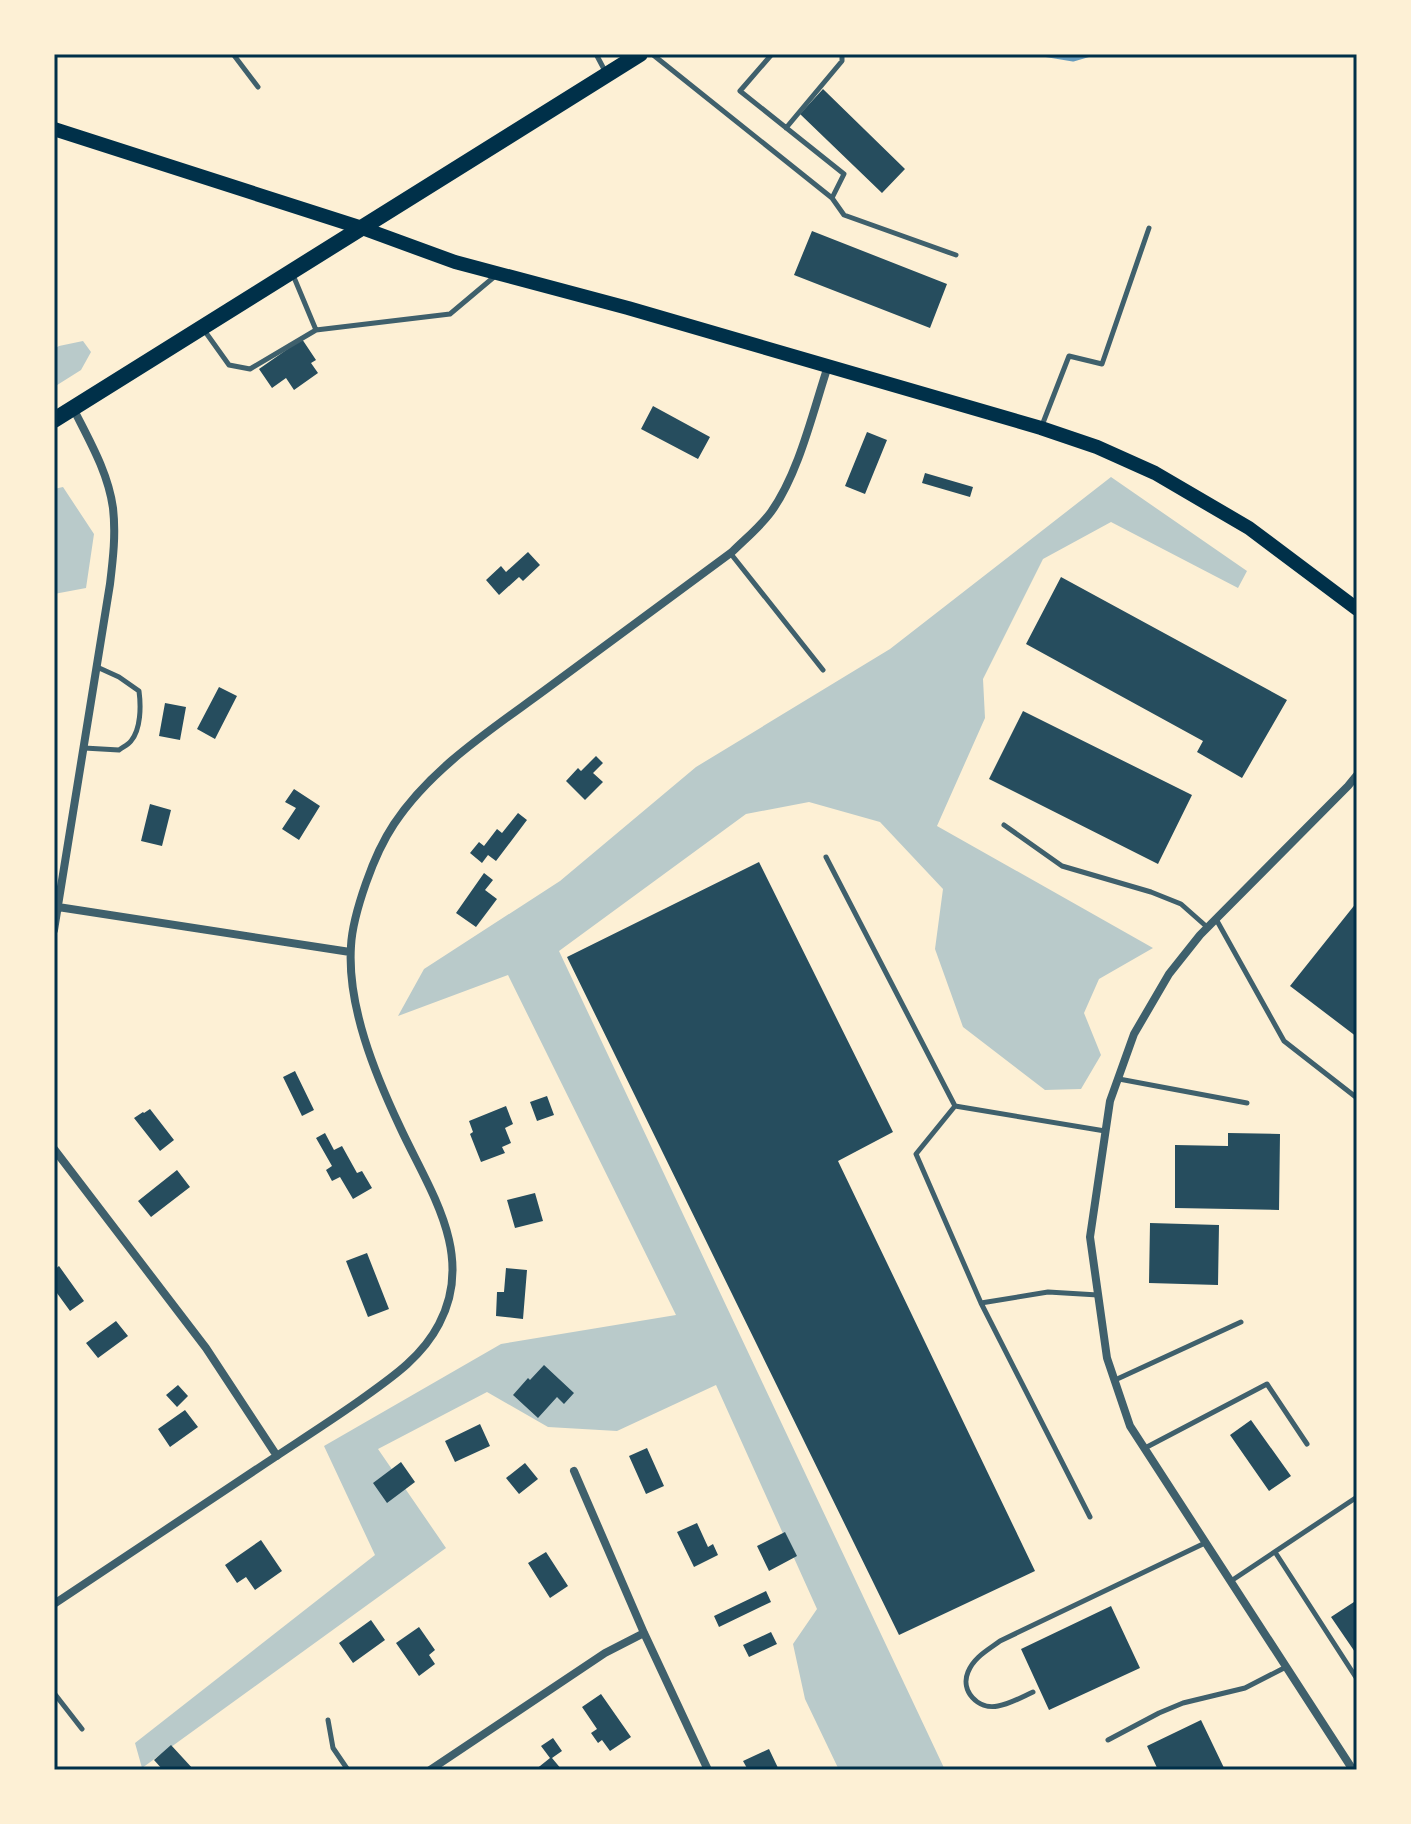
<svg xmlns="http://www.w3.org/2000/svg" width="1411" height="1824" font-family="'Fira Sans',sans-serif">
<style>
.green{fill:#b9caca}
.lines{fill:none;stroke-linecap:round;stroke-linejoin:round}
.stream{stroke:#669bbc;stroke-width:5}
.building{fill:#264d5e}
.service{stroke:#3f606c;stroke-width:5}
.minor{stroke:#3f606c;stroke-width:8}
.secondary{stroke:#003049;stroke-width:14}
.primary{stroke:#003049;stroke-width:16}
.neatline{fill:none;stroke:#003049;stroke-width:3}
</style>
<rect width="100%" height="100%" fill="#fdf0d5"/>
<path class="green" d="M 83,341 L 91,352 L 81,370 L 54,387 L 54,349 L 59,346 Z
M 1111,477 L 1247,571 L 1238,588 L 1111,522 L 1043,559 L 983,679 L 985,718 L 937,826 L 1153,948 L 1099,979 L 1084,1013 L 1101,1055 L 1081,1089 L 1045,1090 L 963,1027 L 935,949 L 943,889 L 880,822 L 809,802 L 746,814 L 559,951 L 945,1770 L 839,1770 L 805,1699 L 793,1644 L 817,1609 L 716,1385 L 617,1431 L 548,1427 L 487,1392 L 378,1449 L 446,1548 L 142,1768 L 135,1743 L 375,1555 L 324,1446 L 501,1344 L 676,1315 L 508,975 L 398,1016 L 424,969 L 560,881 L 696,767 L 890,649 Z
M 63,487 L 94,534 L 86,588 L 54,594 L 54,489 Z"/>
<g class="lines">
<path class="stream" d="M 1043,54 L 1073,59 L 1090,54"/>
</g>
<path class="building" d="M 823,89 L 905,169 L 882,193 L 800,114 Z
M 812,231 L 947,284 L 930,328 L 794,275 Z
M 302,339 L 316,360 L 311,363 L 318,373 L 294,390 L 286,378 L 272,388 L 259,369 Z
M 653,406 L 710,437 L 698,459 L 641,429 Z
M 867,432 L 887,440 L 865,494 L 845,486 Z
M 925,473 L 973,487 L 970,497 L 922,483 Z
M 528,552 L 540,565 L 523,581 L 519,577 L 499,595 L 486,580 L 501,566 L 506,572 Z
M 1061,577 L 1287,700 L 1242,778 L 1197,752 L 1203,741 L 1026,644 Z
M 219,687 L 237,696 L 215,739 L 197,729 Z
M 165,703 L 186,707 L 180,740 L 159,736 Z
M 1023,711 L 1192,795 L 1158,864 L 989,779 Z
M 596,756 L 603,763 L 593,773 L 603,782 L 585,800 L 566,781 L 578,768 L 581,771 Z
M 294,789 L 320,806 L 299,840 L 282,829 L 296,808 L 285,802 Z
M 150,804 L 171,810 L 162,846 L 141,841 Z
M 518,813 L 527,820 L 496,861 L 488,855 L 482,863 L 470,853 L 479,842 L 484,846 L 497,829 L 502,833 Z
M 759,862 L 893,1132 L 838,1161 L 1035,1571 L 899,1635 L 567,957 Z
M 484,873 L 493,880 L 485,890 L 497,899 L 476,927 L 456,913 Z
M 1357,902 L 1357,1037 L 1290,986 Z
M 295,1071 L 314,1110 L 302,1116 L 283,1077 Z
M 547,1096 L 554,1115 L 537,1121 L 530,1102 Z
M 506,1106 L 513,1124 L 505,1128 L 511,1143 L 502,1147 L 505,1153 L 481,1162 L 470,1134 L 473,1132 L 469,1121 Z
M 150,1109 L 174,1140 L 160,1151 L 134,1118 L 143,1112 L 144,1113 Z
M 325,1133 L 334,1150 L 342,1146 L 357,1173 L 362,1171 L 372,1188 L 353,1199 L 340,1177 L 332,1181 L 326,1170 L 332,1166 L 316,1138 Z
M 1228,1133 L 1280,1134 L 1279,1210 L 1175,1208 L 1175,1145 L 1228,1146 Z
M 177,1170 L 190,1187 L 151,1217 L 138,1201 Z
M 535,1193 L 543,1221 L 515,1228 L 507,1200 Z
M 1150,1223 L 1219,1225 L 1218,1285 L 1149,1283 Z
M 367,1253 L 389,1309 L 368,1317 L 346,1261 Z
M 59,1266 L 84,1301 L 70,1311 L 54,1289 L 54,1270 Z
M 506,1268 L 527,1270 L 523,1319 L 496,1316 L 497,1292 L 504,1292 Z
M 116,1321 L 128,1336 L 98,1358 L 86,1343 Z
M 544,1365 L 574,1393 L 564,1404 L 557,1397 L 538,1418 L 513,1395 L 528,1378 L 530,1380 Z
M 178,1385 L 188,1396 L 177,1407 L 166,1395 Z
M 185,1410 L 198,1427 L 170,1447 L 158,1429 Z
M 1251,1420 L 1291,1476 L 1269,1491 L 1230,1435 Z
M 480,1424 L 490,1446 L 455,1462 L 445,1441 Z
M 647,1448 L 664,1486 L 646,1494 L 629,1456 Z
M 401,1462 L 415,1482 L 387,1503 L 373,1483 Z
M 525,1463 L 538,1479 L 519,1494 L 506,1478 Z
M 697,1523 L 708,1547 L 713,1544 L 718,1555 L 694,1567 L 677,1532 Z
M 785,1532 L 797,1556 L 769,1571 L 757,1546 Z
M 261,1540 L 282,1571 L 255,1590 L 246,1577 L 237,1583 L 225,1565 Z
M 546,1552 L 568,1586 L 550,1598 L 528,1563 Z
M 766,1591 L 771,1602 L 719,1627 L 714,1616 Z
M 1357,1600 L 1357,1655 L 1331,1617 Z
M 1111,1606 L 1140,1668 L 1049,1710 L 1021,1649 Z
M 371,1620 L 385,1640 L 353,1663 L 339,1643 Z
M 419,1627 L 435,1650 L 429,1655 L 435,1664 L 419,1676 L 396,1643 Z
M 771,1632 L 777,1644 L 749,1657 L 743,1645 Z
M 601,1694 L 631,1737 L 610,1751 L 602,1740 L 598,1743 L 591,1733 L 597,1729 L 582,1707 Z
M 1201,1720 L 1225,1770 L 1158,1770 L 1147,1746 Z
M 553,1738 L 562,1751 L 552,1758 L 562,1770 L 535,1770 L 550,1758 L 541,1746 Z
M 171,1745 L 194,1770 L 163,1770 L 154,1760 Z
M 769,1749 L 779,1770 L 748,1770 L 743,1761 Z"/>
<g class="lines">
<path class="service" d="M 233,54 L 258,87
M 596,54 L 605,71
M 652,54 L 832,198 L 844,215 L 956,255
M 772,54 L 740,91 L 844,174 L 832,198
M 786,128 L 842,61 L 842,54
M 293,275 L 316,330
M 204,330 L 229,365 L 250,369 L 316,330 L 450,314 L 494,277
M 1041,428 L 1069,356 L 1102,364 L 1149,228
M 731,554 L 823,670
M 84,748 L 119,750 C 123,747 128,745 131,741 C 141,729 141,706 139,691 L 119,677 L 97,667
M 1004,825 L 1062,866 L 1151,892 L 1181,904 L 1207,927
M 826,857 L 955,1106 L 916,1154 L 981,1303 L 1090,1517
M 1216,919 L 1284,1041 L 1357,1098
M 1119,1079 L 1247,1103
M 955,1106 L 1105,1131
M 981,1303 L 1048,1292 L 1098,1295
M 1115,1380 L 1241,1322
M 1145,1448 L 1267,1384 L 1307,1444
M 1275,1552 L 1357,1679
M 1231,1581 L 1357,1497
M 1033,1692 C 1022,1697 1010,1704 998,1706 C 978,1710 960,1691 968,1672 C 974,1657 988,1650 1000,1641 L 1205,1543
M 54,1693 L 82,1729
M 328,1720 L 333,1748 L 348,1770
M 1108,1740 L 1159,1713 L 1183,1703 L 1245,1688 L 1286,1667"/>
<path class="minor" d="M 58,907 L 350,952
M 54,930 L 110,584 C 113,559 116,534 113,508 C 108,472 89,440 73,408
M 54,1149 L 206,1348 L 277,1456
M 574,1471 L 644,1633 L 708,1770
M 54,1604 C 125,1557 195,1510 266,1463 C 296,1443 326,1424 356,1403 C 388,1380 421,1359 439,1324 C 476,1254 429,1190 400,1127 C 375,1074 347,1006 351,946 C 352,925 359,903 366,883 C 373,863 382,842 394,824 C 431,768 492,729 545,690 C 607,644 670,598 732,552 C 745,539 760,527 771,512 C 799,473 813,411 828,366
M 430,1770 L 605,1653 L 644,1633
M 1353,1770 L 1130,1426 L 1107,1358 L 1090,1237 L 1110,1101 L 1134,1034 L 1169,974 L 1200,935 L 1348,786 L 1357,775"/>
<path class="secondary" d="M 54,129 L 362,228 L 455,262 L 628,308 L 1041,428 L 1097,447 L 1155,473 L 1249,528 L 1357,609"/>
<path class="primary" d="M 54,420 L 640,54"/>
</g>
<rect width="1411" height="1824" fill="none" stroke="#fdf0d5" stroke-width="112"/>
<rect x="56" y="56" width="1299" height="1712" class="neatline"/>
</svg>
